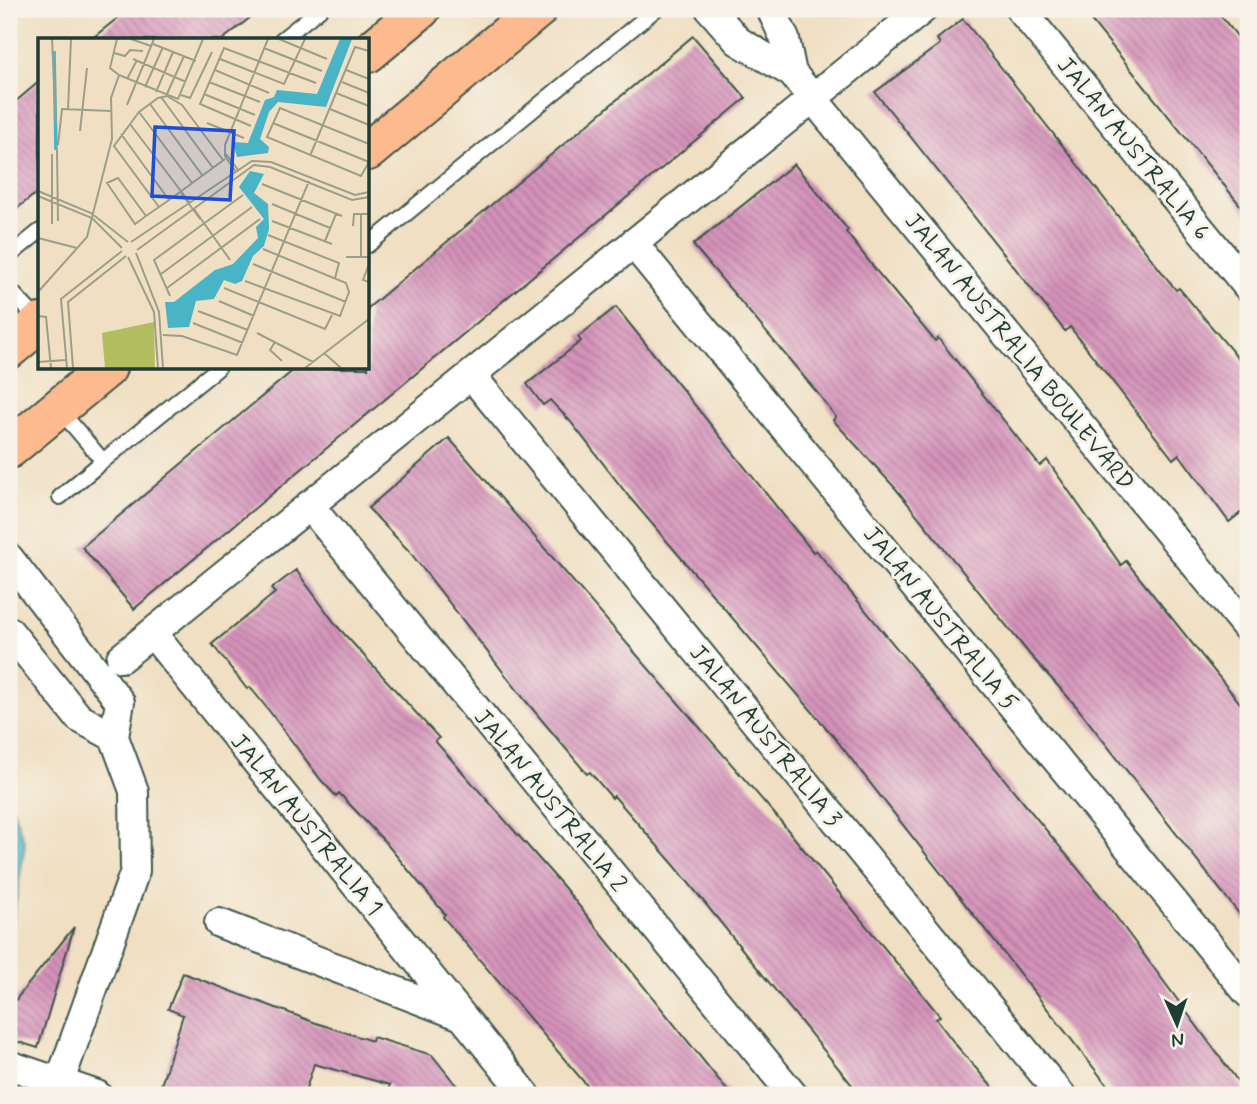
<svg xmlns="http://www.w3.org/2000/svg" width="1257" height="1104" font-family="Mynerve,sans-serif">
<style>
.water{fill:url(#water-ripples);stroke:#34787c;stroke-width:2}
.building{fill:url(#building-back-hatch)}
.lines{fill:none;stroke-linecap:round;stroke-linejoin:round}
.service-casing{stroke:#3e5549;stroke-width:18}
.minor-casing{stroke:#3e5549;stroke-width:32}
.primary-casing{stroke:#3e5549;stroke-width:42}
.service{stroke:#fff;stroke-width:14}
.minor{stroke:#fff;stroke-width:28}
.primary{stroke:#fcba8e;stroke-width:38}
.labels{text-anchor:middle;stroke-width:6;stroke-linejoin:round;paint-order:stroke}
.street-label{font-size:24px;fill:#1f3d34;stroke:#f7f3e8}
.inset-river{fill:none;stroke:#48b4c5;stroke-width:3.5}
.inset-road{fill:none;stroke:#9c9e89;stroke-width:2}
.view{fill:#1d4ed8;fill-opacity:0.15;stroke:#1d4ed8;stroke-width:3.5}
.inset-edge{fill:none;stroke:#1f3d34;stroke-width:3.5}
</style>
<defs>
<pattern id="water-ripples" width="26" height="14" patternUnits="userSpaceOnUse" patternTransform="scale(1.75)"><rect width="26" height="14" fill="#48b4c5"/><path d="M2 4q2-2 4 0t4 0M15 11q2-2 4 0t4 0" fill="none" stroke="#3b94a1"/></pattern>
<pattern id="building-back-hatch" width="6" height="6" patternUnits="userSpaceOnUse" patternTransform="scale(1.75)"><rect width="6" height="6" fill="#d592ba"/><path d="M-1 5l2 2M0 0l6 6M5-1l2 2" fill="none" stroke="#ac7898"/></pattern>
</defs>
<rect width="100%" height="100%" fill="#f7f3e8"/>
<filter id="ink" filterUnits="userSpaceOnUse"><feTurbulence type="fractalNoise" baseFrequency=".0143" numOctaves="2"/><feDisplacementMap in="SourceGraphic" scale="14" xChannelSelector="R" yChannelSelector="G"/><feConvolveMatrix kernelMatrix="1 2 1 2 8 2 1 2 1" color-interpolation-filters="sRGB"/></filter>
<filter id="wash" filterUnits="userSpaceOnUse"><feTurbulence type="fractalNoise" baseFrequency=".00686" numOctaves="4" result="noise"/><feDisplacementMap in="SourceGraphic" scale="28" xChannelSelector="R" yChannelSelector="G"/><feGaussianBlur stdDeviation="1.57" result="paint"/><feColorMatrix in="noise" values="0 0 0 0 0 0 0 0 0 0 0 0 0 0 0 0 0 1.4 0 .05"/><feComposite in="paint" operator="in"/></filter>
<g filter="url(#wash)">
<rect width="100%" height="100%" fill="#f0dfc2"/>
<path class="water" d="M 9,798 L 25,844 L 12,926 L 9,927 Z"/>
<g id="blocks">
<path class="building" d="M 129,9 L 261,9 L 222,40 L 90,40 Z
M 1082,9 L 1215,9 L 1248,49 L 1248,215 Z
M 963,19 L 1176,290 L 1179,288 L 1248,370 L 1248,507 L 1229,522 L 1179,454 L 1173,459 L 1070,327 L 1065,331 L 875,92 L 940,44 L 937,39 Z
M 693,36 L 746,98 L 134,609 L 82,547 L 296,368 L 368,368 L 368,308 Z
M 40,81 L 40,190 L 9,215 L 9,107 Z
M 794,164 L 848,230 L 846,232 L 879,274 L 935,341 L 938,338 L 1040,466 L 1047,460 L 1121,565 L 1126,561 L 1248,713 L 1248,925 L 1076,706 L 1031,656 L 896,489 L 833,420 L 836,417 L 815,390 L 693,245 Z
M 616,307 L 813,552 L 816,550 L 1102,898 L 1248,1095 L 1115,1095 L 834,737 L 630,498 L 570,421 L 550,400 L 543,405 L 527,384 L 581,341 L 578,337 Z
M 449,438 L 778,818 L 940,1016 L 936,1019 L 956,1045 L 999,1095 L 860,1095 L 675,866 L 614,796 L 612,798 L 590,772 L 587,774 L 525,700 L 409,551 L 368,508 Z
M 296,570 L 337,626 L 439,738 L 435,741 L 563,886 L 731,1095 L 595,1095 L 443,917 L 445,914 L 385,842 L 339,793 L 336,796 L 321,780 L 270,712 L 250,687 L 247,689 L 212,644 L 275,593 L 271,589 Z
M 74,927 L 38,1048 L 9,1039 L 9,1008 Z
M 183,973 L 316,1023 L 372,1041 L 373,1037 L 432,1055 L 464,1095 L 386,1095 L 390,1085 L 314,1064 L 304,1095 L 158,1095 L 183,1015 L 168,1009 Z"/>
</g>
</g>
<g filter="url(#ink)">
<use href="#blocks" fill-opacity="0" stroke="#3e5549" stroke-width="2"/>
<g class="lines">
<g class="service-casing">
<path id="service" d="M 281,40 L 320,9
M 368,245 L 656,9
M 9,256 L 40,231
M 9,289 L 39,321
M 59,409 L 103,461 L 218,368
M 60,497 L 103,461"/>
</g>
<g class="minor-casing">
<path id="minor" d="M 710,9 L 738,41 L 792,73 L 1248,629
M 771,9 L 785,39 L 792,73
M 1020,9 L 1248,287
M 633,243 L 1248,993
M 471,375 L 1061,1095
M 309,505 L 793,1095
M 9,558 L 120,702 L 114,737 L 134,791 L 135,871 L 55,1095
M 9,631 L 79,718 L 114,737
M 152,633 L 526,1095
M 121,658 L 923,9
M 219,923 L 459,1015
M 9,1065 L 97,1095"/>
</g>
<g class="primary-casing">
<path id="primary" d="M 368,53 L 421,9
M 368,151 L 538,9
M 9,349 L 40,323
M 9,449 L 107,368"/>
</g>
<use href="#service" class="service"/>
<use href="#minor" class="minor"/>
<use href="#primary" class="primary"/>
</g>
</g>
<g class="labels">
<g class="street-label">
<text transform="translate(1134 148) rotate(51)" y="8">JALAN AUSTRALIA 6</text>
<text transform="translate(1020 351) rotate(51)" y="8">JALAN AUSTRALIA BOULEVARD</text>
<text transform="translate(941 618) rotate(51)" y="8">JALAN AUSTRALIA 5</text>
<text transform="translate(766 735) rotate(51)" y="8">JALAN AUSTRALIA 3</text>
<text transform="translate(551 800) rotate(51)" y="8">JALAN AUSTRALIA 2</text>
<text transform="translate(307 824) rotate(51)" y="8">JALAN AUSTRALIA 1</text>
</g>
</g>
<g transform="translate(38 38)">
<rect width="331" height="331" fill="#f0dfc2"/>
<path d="M 116,284 L 117,330 L 67,330 L 64,295 Z" fill="#b1bd5f"/>
<path d="M 302,1 L 314,1 L 288,69 L 240,64 L 231,74 L 222,101 L 231,109 L 230,115 L 199,119 L 195,104 L 210,105 L 227,62 L 236,59 L 239,52 L 279,56 ZM 212,133 L 226,136 L 216,155 L 230,166 L 231,191 L 226,208 L 215,218 L 204,243 L 197,246 L 186,242 L 176,261 L 158,263 L 151,289 L 130,290 L 127,264 L 136,264 L 177,232 L 195,226 L 220,200 L 218,189 L 226,181 L 201,149 Z" fill="#48b4c5"/>
<path class="inset-river" d="M 16,13 L 18,112"/>
<path class="inset-road" d="M 14,1 L 18,85M 93,1 L 113,8M 241,1 L 289,21M 115,6 L 158,23M 226,10 L 284,33M 76,15 L 87,18 L 92,12 L 105,13M 95,21 L 148,44M 182,21 L 246,46 L 267,1M 177,32 L 231,55M 308,32 L 331,41M 81,37 L 140,61 L 165,1M 89,41 L 99,22M 171,44 L 222,64M 304,44 L 331,55M 107,49 L 125,9M 118,54 L 135,14M 298,55 L 331,68M 129,56 L 146,18M 166,56 L 217,77M 143,57 L 152,60 L 174,14M 123,59 L 175,130M 112,66 L 164,137M 89,67 L 116,1M 30,71 L 33,1M 292,71 L 331,87M 101,74 L 154,145M 169,85 L 206,100M 235,85 L 331,124M 92,86 L 152,165M 213,88 L 162,66 L 186,10 L 278,45M 42,93 L 49,30M 83,96 L 131,162M 331,106 L 242,70 L 229,99 L 323,138 L 331,124M 20,107 L 24,71 L 73,73M 19,112 L 20,183M 14,116 L 14,186M 188,116 L 201,133M 272,118 L 317,9 L 331,13M 198,134 L 187,118 L 187,107 L 230,1M 224,146 L 304,178M 0,153 L 53,175 L 90,204M 143,155 L 162,181M 0,158 L 54,180 L 84,210M 234,166 L 292,190M 121,169 L 76,108 L 101,74 L 120,60 L 129,58 L 144,67 L 185,122M 156,171 L 192,222M 108,178 L 80,140 L 69,145 L 97,186 L 108,178 L 121,169 L 131,162 L 142,154 L 187,121M 234,183 L 294,206M 315,188 L 316,176 L 331,176M 230,197 L 301,225 L 297,240M 0,200 L 39,210M 287,203 L 298,176M 93,204 L 214,123 L 233,124 L 317,157 L 331,154M 99,212 L 216,127 L 232,129 L 314,162 L 331,159M 98,215 L 121,274 L 125,330M 323,218 L 323,176M 90,219 L 116,274 L 120,330M 308,219 L 331,219M 215,226 L 308,264M 331,226 L 325,242 L 331,244M 123,236 L 214,169M 207,243 L 302,278 L 311,254 L 308,245 L 225,211M 129,250 L 222,181M 186,250 L 287,291 L 294,277M 0,254 L 49,199 L 74,101 L 73,60 L 81,37 L 72,30 L 79,1M 132,258 L 116,222 L 205,157M 181,263 L 216,278M 160,273 L 210,292M 0,278 L 8,279 L 13,330M 155,285 L 205,305M 219,295 L 275,324M 125,297 L 144,298 L 199,317 L 271,143M 237,304 L 232,312 L 244,323M 286,315 L 303,330M 0,324 L 28,322M 29,330 L 23,261 L 84,213M 35,330 L 30,264 L 88,218M 267,330 L 331,281"/>
<path class="view" d="M 117,89 L 196,93 L 192,162 L 114,158 Z"/>
<rect width="331" height="331" class="inset-edge"/>
</g>
<rect width="1257" height="1104" fill="none" stroke="#f7f3e8" stroke-width="35"/>
<g transform="translate(1177 1024) rotate(177)" stroke="#f7f3e8" stroke-width="5" paint-order="stroke">
<path d="M0-5L12 26L0 18L-12 26Z" fill="#1f3d34"/>
<text y="-10" font-size="19" font-weight="bold" text-anchor="middle" fill="#1f3d34">N</text>
</g>
</svg>
